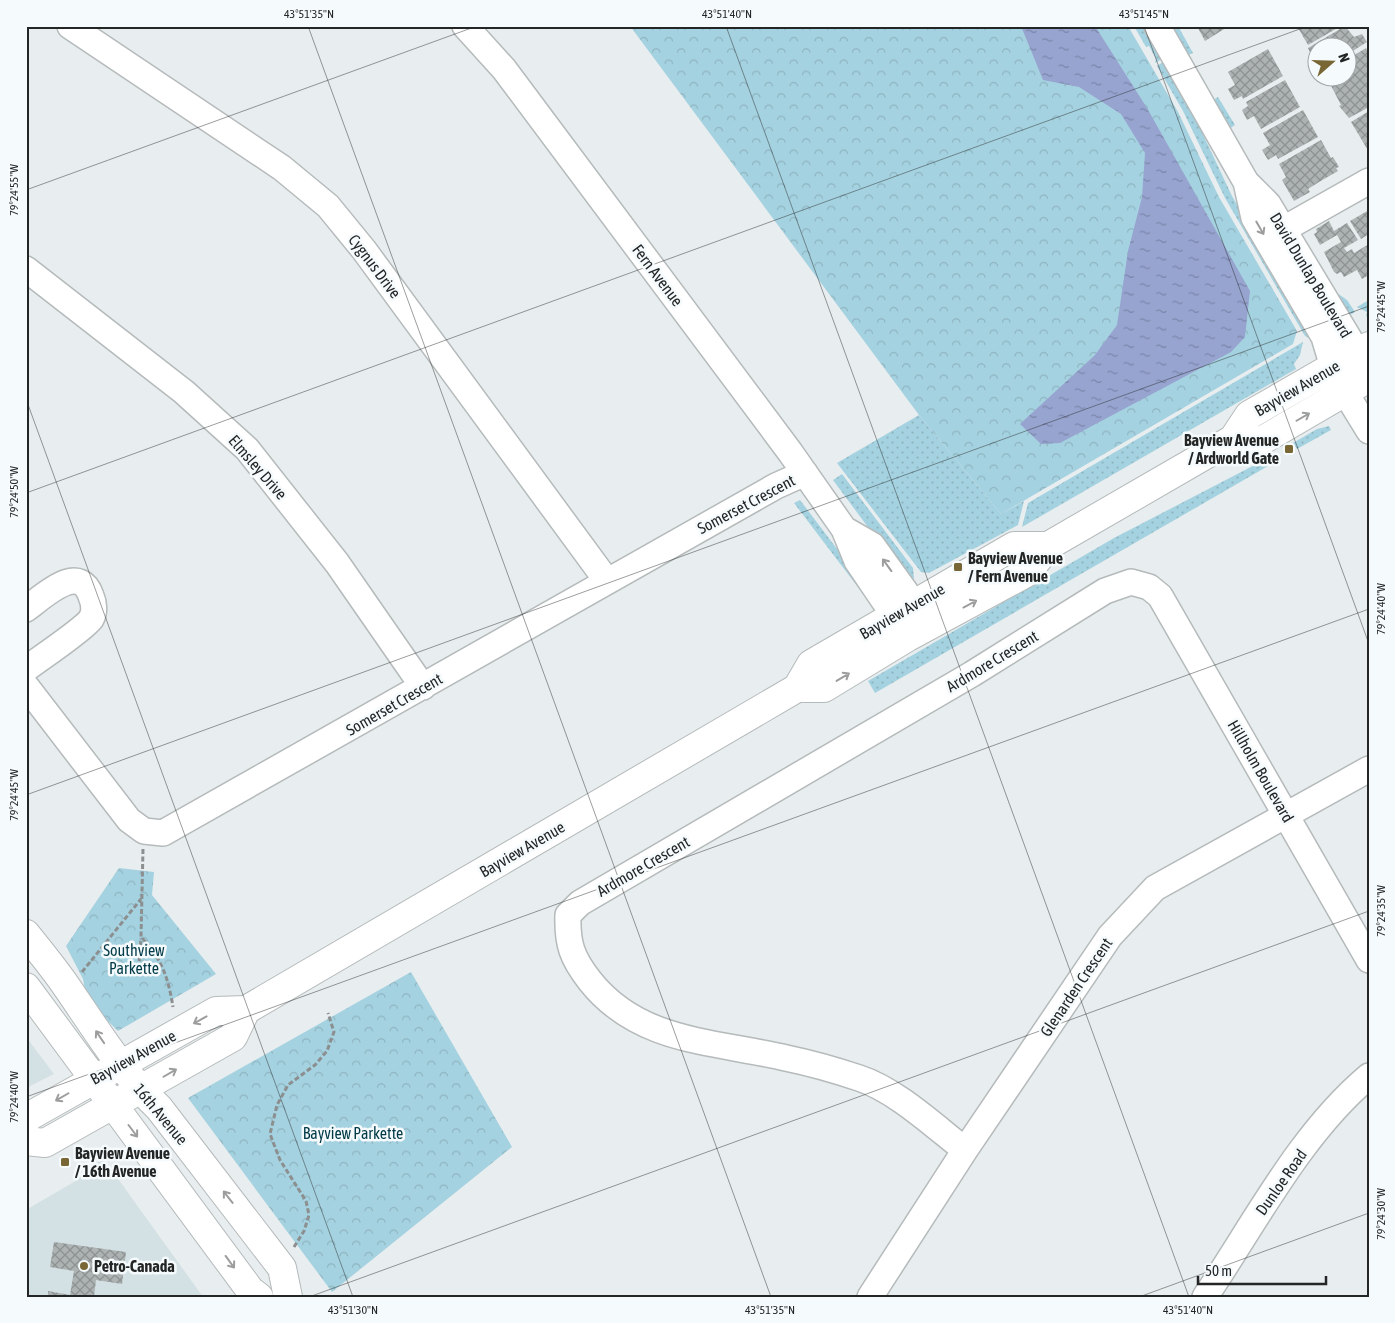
<svg xmlns="http://www.w3.org/2000/svg" width="1395" height="1323" font-family="'Asap Condensed',sans-serif">
<style>
.built{fill:#d3e0e4}
.grass{fill:url(#grass-dots)}
.forest{fill:url(#forest-crowns)}
.water{fill:url(#water-ripples)}
.building{fill:url(#building-cross-hatch)}
.lines{fill:none;stroke-linecap:round;stroke-linejoin:round}
.minor-casing{stroke:#b5babb;stroke-width:28}
.major-casing{stroke:#b5babb;stroke-width:30}
.path{stroke:#8c8f90;stroke-width:3;stroke-dasharray:5 2.5;stroke-linecap:butt}
.minor{stroke:#fff;stroke-width:25}
.major{stroke:#fff;stroke-width:28}
.oneway{stroke:#9c9d9d}
.ticks{fill:none;stroke:#242626;stroke-width:1;stroke-opacity:0.45}
.poi-dot{fill:#786634;stroke:#f5fafc;stroke-width:2}
.labels{text-anchor:middle;stroke-width:5;stroke-linejoin:round;paint-order:stroke}
.street-label{font-size:16px;fill:#242626;stroke:#f5fafc}
.poi-label{font-size:16px;font-weight:bold;fill:#242626;stroke:#f5fafc;text-anchor:start}
.park-label{font-size:16px;fill:#013947;stroke:#f5fafc}
.neatline{fill:none;stroke:#242626;stroke-width:2}
.ticks-label{font-size:12px;text-anchor:middle;fill:#242626}
</style>
<defs>
<pattern id="grass-dots" width="8" height="8" patternUnits="userSpaceOnUse" patternTransform="scale(1.25)"><rect width="8" height="8" fill="#a5d2e0"/><path d="M2 2h.1M6 6h.1" fill="none" stroke="#8eb4c0" stroke-width="1.8" stroke-linecap="round"/></pattern>
<pattern id="forest-crowns" width="20" height="18" patternUnits="userSpaceOnUse" patternTransform="scale(1.25)"><rect width="20" height="18" fill="#a5d2e0"/><path d="M2 6a3 3 0 1 1 6 0M12 15a3 3 0 1 1 6 0" fill="none" stroke="#8eb4c0"/></pattern>
<pattern id="water-ripples" width="26" height="14" patternUnits="userSpaceOnUse" patternTransform="scale(1.25)"><rect width="26" height="14" fill="#97a4d0"/><path d="M2 4q2-2 4 0t4 0M15 11q2-2 4 0t4 0" fill="none" stroke="#7b85a9"/></pattern>
<pattern id="building-cross-hatch" width="8" height="8" patternUnits="userSpaceOnUse" patternTransform="scale(1.25)"><rect width="8" height="8" fill="#adb3b2"/><path d="M0 0l8 8M0 8l8-8" fill="none" stroke="#8d9191"/></pattern>
</defs>
<rect width="100%" height="100%" fill="#e8edef"/>
<path class="built" d="M 26,1037 L 54,1074 L 26,1088 Z
M 103,1158 L 203,1297 L 26,1297 L 26,1210 L 74,1182 Z"/>
<path class="grass" d="M 1134,26 L 1143,26 L 1162,59 L 1155,63 L 1156,59 L 1149,46 L 1146,47 Z
M 1169,26 L 1178,26 L 1193,53 L 1186,56 Z
M 1163,62 L 1191,109 L 1232,196 L 1287,292 L 1311,339 L 1305,336 L 1225,198 L 1183,111 L 1157,66 Z
M 1218,97 L 1235,125 L 1229,129 L 1212,101 Z
M 1330,288 L 1347,300 L 1355,312 L 1348,316 Z
M 1369,300 L 1369,317 L 1366,316 L 1367,312 L 1357,307 Z
M 1303,342 L 1300,355 L 1294,364 L 1296,369 L 1022,527 L 1028,503 Z
M 919,415 L 1001,514 L 1024,501 L 1018,525 L 929,573 L 921,572 L 837,463 Z
M 1329,426 L 1331,430 L 1297,449 L 1293,443 L 1317,429 Z
M 1272,456 L 1275,462 L 875,693 L 868,681 L 1114,538 Z
M 842,474 L 913,568 L 914,579 L 896,565 L 833,480 Z
M 800,500 L 859,578 L 867,599 L 794,503 Z"/>
<path class="forest" d="M 630,26 L 1128,26 L 1178,112 L 1219,197 L 1297,331 L 1293,344 L 1001,514 L 919,415 Z
M 119,868 L 154,872 L 152,895 L 216,974 L 118,1031 L 87,1001 L 83,979 L 66,946 Z
M 411,972 L 512,1147 L 332,1292 L 188,1098 Z"/>
<path class="water" d="M 1021,26 L 1095,26 L 1147,108 L 1250,291 L 1245,337 L 1231,352 L 1060,443 L 1041,444 L 1020,424 L 1095,355 L 1117,325 L 1128,251 L 1142,197 L 1145,153 L 1121,114 L 1079,87 L 1043,80 Z"/>
<path class="building" d="M 1200,26 L 1229,26 L 1205,41 L 1198,28 Z
M 1297,26 L 1341,26 L 1308,45 Z
M 1345,26 L 1354,37 L 1362,34 L 1367,42 L 1348,54 L 1348,48 L 1318,48 L 1316,65 L 1308,48 Z
M 1366,48 L 1369,53 L 1369,107 L 1349,118 L 1339,106 L 1341,105 L 1327,78 L 1348,78 L 1348,59 Z
M 1268,49 L 1283,76 L 1243,99 L 1242,96 L 1234,100 L 1228,89 L 1235,85 L 1228,72 Z
M 1285,80 L 1300,107 L 1261,129 L 1254,116 L 1247,120 L 1242,110 L 1248,106 L 1246,102 Z
M 1303,110 L 1318,137 L 1278,159 L 1276,155 L 1268,160 L 1262,150 L 1270,145 L 1263,133 Z
M 1369,111 L 1369,152 L 1351,122 Z
M 1321,140 L 1331,158 L 1333,157 L 1339,167 L 1336,168 L 1338,171 L 1319,182 L 1308,189 L 1310,192 L 1294,201 L 1282,180 L 1286,177 L 1279,164 Z
M 1369,210 L 1369,234 L 1361,239 L 1350,221 Z
M 1329,221 L 1334,231 L 1347,223 L 1358,240 L 1344,248 L 1347,252 L 1352,249 L 1354,253 L 1369,244 L 1369,275 L 1362,279 L 1357,270 L 1344,277 L 1341,272 L 1337,274 L 1334,272 L 1324,252 L 1341,242 L 1337,235 L 1320,245 L 1314,234 L 1317,232 L 1316,229 Z
M 54,1242 L 126,1252 L 122,1284 L 96,1280 L 94,1297 L 48,1297 L 48,1291 L 70,1295 L 74,1271 L 50,1267 Z"/>
<g class="lines">
<g class="minor-casing">
<path id="minor" d="M 70,26 L 282,168 L 328,206 L 364,250 L 607,581
M 465,26 L 504,69 L 790,452 L 844,529 L 857,561 L 905,632
M 1157,26 L 1246,182 L 1254,218 L 1324,337 L 1333,367 L 1345,392 L 1369,431
M 1246,182 L 1268,204 L 1368,370
M 1284,229 L 1369,181
M 26,269 L 184,392 L 247,449 L 337,563 L 423,687
M 844,529 L 872,545 L 905,591 L 924,622
M 26,609 C 43,597 79,561 91,596 C 94,603 95,612 91,619 C 83,630 39,659 26,669
M 26,686 L 129,820 L 144,831 L 163,833 L 776,486 L 805,473
M 965,1150 C 934,1126 896,1090 859,1078 C 835,1070 810,1063 786,1058 C 714,1041 639,1043 590,981 C 572,958 567,944 568,915 L 580,903 L 972,674 L 1105,591 L 1131,582 L 1149,587 L 1160,596 L 1369,960
M 870,1297 L 965,1150 L 1110,936 L 1155,888 L 1369,769
M 1205,1297 C 1255,1223 1300,1134 1369,1076"/>
</g>
<g class="major-casing">
<path id="major" d="M 1233,439 L 1261,441 L 1369,378
M 797,688 L 824,688 L 908,637 L 1028,572 L 1048,546 L 1233,439 L 1249,415 L 1369,346
M 26,934 C 39,950 52,966 64,983 C 94,1026 121,1072 159,1108 L 282,1268 L 288,1297
M 26,987 L 250,1290 L 259,1297
M 26,1121 L 28,1117 L 216,1011 L 246,1010 L 797,688 L 811,664 L 1014,546 L 1048,546
M 26,1141 L 45,1143 L 233,1037 L 246,1010"/>
</g>
<path class="path" d="M 143,849 L 141,937 C 162,959 168,977 173,1007
M 82,972 L 141,899
M 138,976 L 141,938
M 294,1247 L 304,1231 L 309,1215 L 306,1201 L 280,1160 L 270,1134 L 277,1105 L 288,1085 L 315,1065 L 327,1051 L 334,1032 L 328,1013"/>
<use href="#minor" class="minor"/>
<use href="#major" class="major"/>
</g>
<defs><path id="oneway-shaft" d="M-6 0H5M1.5-3L5.5 0L1.5 3" fill="none" stroke-width="1.6" stroke-linecap="round" stroke-linejoin="round" transform="scale(1.25)"/></defs>
<g class="oneway">
<use href="#oneway-shaft" transform="translate(1260 228) rotate(60)"/>
<use href="#oneway-shaft" transform="translate(1303 417) rotate(-30)"/>
<use href="#oneway-shaft" transform="translate(887 565) rotate(-126)"/>
<use href="#oneway-shaft" transform="translate(970 604) rotate(-28)"/>
<use href="#oneway-shaft" transform="translate(843 677) rotate(-31)"/>
<use href="#oneway-shaft" transform="translate(200 1020) rotate(151)"/>
<use href="#oneway-shaft" transform="translate(100 1037) rotate(-124)"/>
<use href="#oneway-shaft" transform="translate(170 1073) rotate(-30)"/>
<use href="#oneway-shaft" transform="translate(62 1097) rotate(150)"/>
<use href="#oneway-shaft" transform="translate(133 1131) rotate(53)"/>
<use href="#oneway-shaft" transform="translate(228 1197) rotate(-128)"/>
<use href="#oneway-shaft" transform="translate(230 1262) rotate(54)"/>
</g>
<path class="ticks" d="M 308,26 L 771,1297M 726,26 L 1189,1297M 1144,26 L 1369,644M 26,190 L 477,26M 26,399 L 353,1297M 26,493 L 1308,26M 26,795 L 1369,306M 26,1097 L 1369,609M 309,1297 L 1369,911M 1139,1297 L 1369,1213"/>
<g class="poi-dot">
<rect x="1284" y="444" width="10" height="10" rx="2.5"/>
<rect x="953" y="562" width="10" height="10" rx="2.5"/>
<rect x="60" y="1157" width="10" height="10" rx="2.5"/>
<circle cx="84" cy="1266" r="5"/>
</g>
<g class="labels">
<g class="street-label">
<text transform="translate(375 266) rotate(53)" y="6">Cygnus Drive</text>
<text transform="translate(658 275) rotate(53)" y="6">Fern Avenue</text>
<text transform="translate(1311 275) rotate(59)" y="6">David Dunlap Boulevard</text>
<text transform="translate(1297 388) rotate(-30)" y="6">Bayview Avenue</text>
<text transform="translate(258 467) rotate(49)" y="6">Elmsley Drive</text>
<text transform="translate(746 504) rotate(-28)" y="6">Somerset Crescent</text>
<text transform="translate(902 611) rotate(-30)" y="6">Bayview Avenue</text>
<text transform="translate(992 661) rotate(-31)" y="6">Ardmore Crescent</text>
<text transform="translate(394 704) rotate(-30)" y="6">Somerset Crescent</text>
<text transform="translate(1261 771) rotate(60)" y="6">Hillholm Boulevard</text>
<text transform="translate(522 849) rotate(-30)" y="6">Bayview Avenue</text>
<text transform="translate(643 866) rotate(-30)" y="6">Ardmore Crescent</text>
<text transform="translate(1076 987) rotate(-56)" y="6">Glenarden Crescent</text>
<text transform="translate(133 1057) rotate(-29)" y="6">Bayview Avenue</text>
<text transform="translate(161 1114) rotate(50)" y="6">16th Avenue</text>
<text transform="translate(1281 1182) rotate(-55)" y="6">Dunloe Road</text>
</g>
<g class="poi-label">
<text x="1279" y="446" text-anchor="end">Bayview Avenue<tspan x="1279" dy="18">/ Ardworld Gate</tspan></text>
<text x="968" y="564">Bayview Avenue<tspan x="968" dy="18">/ Fern Avenue</tspan></text>
<text x="75" y="1159">Bayview Avenue<tspan x="75" dy="18">/ 16th Avenue</tspan></text>
<text x="94" y="1272">Petro-Canada</text>
</g>
<g class="park-label">
<text x="134" y="956">Southview<tspan x="134" dy="18">Parkette</tspan></text>
<text x="353" y="1139">Bayview Parkette</text>
</g>
</g>
<rect width="1395" height="1323" fill="none" stroke="#f5fafc" stroke-width="55"/>
<g transform="translate(1332 62) rotate(70)"><circle r="24" fill="#f5fafc" stroke="#a1a5a6"/>
<path d="M0-4L9 19L0 12L-9 19Z" fill="#786634"/>
<text y="-8" font-size="14" font-weight="bold" text-anchor="middle" fill="#242626">N</text>
</g>
<path d="M1198 1276v8h128v-8" fill="none" stroke="#242626" stroke-width="2.5"/>
<text x="1205" y="1276" font-size="15" fill="#242626" stroke="#f5fafc" stroke-width="4" paint-order="stroke">50 m</text>
<rect x="28" y="28" width="1340" height="1268" class="neatline"/>
<g class="ticks-label">
<text x="309" y="18">43°51'35"N</text>
<text x="727" y="18">43°51'40"N</text>
<text x="1144" y="18">43°51'45"N</text>
<text transform="translate(14 190) rotate(-90)" y="4">79°24'55"W</text>
<text transform="translate(1381 307) rotate(-90)" y="4">79°24'45"W</text>
<text transform="translate(14 492) rotate(-90)" y="4">79°24'50"W</text>
<text transform="translate(1381 609) rotate(-90)" y="4">79°24'40"W</text>
<text transform="translate(14 795) rotate(-90)" y="4">79°24'45"W</text>
<text transform="translate(1381 911) rotate(-90)" y="4">79°24'35"W</text>
<text transform="translate(14 1097) rotate(-90)" y="4">79°24'40"W</text>
<text transform="translate(1381 1214) rotate(-90)" y="4">79°24'30"W</text>
<text x="353" y="1314">43°51'30"N</text>
<text x="770" y="1314">43°51'35"N</text>
<text x="1188" y="1314">43°51'40"N</text>
</g>
</svg>
